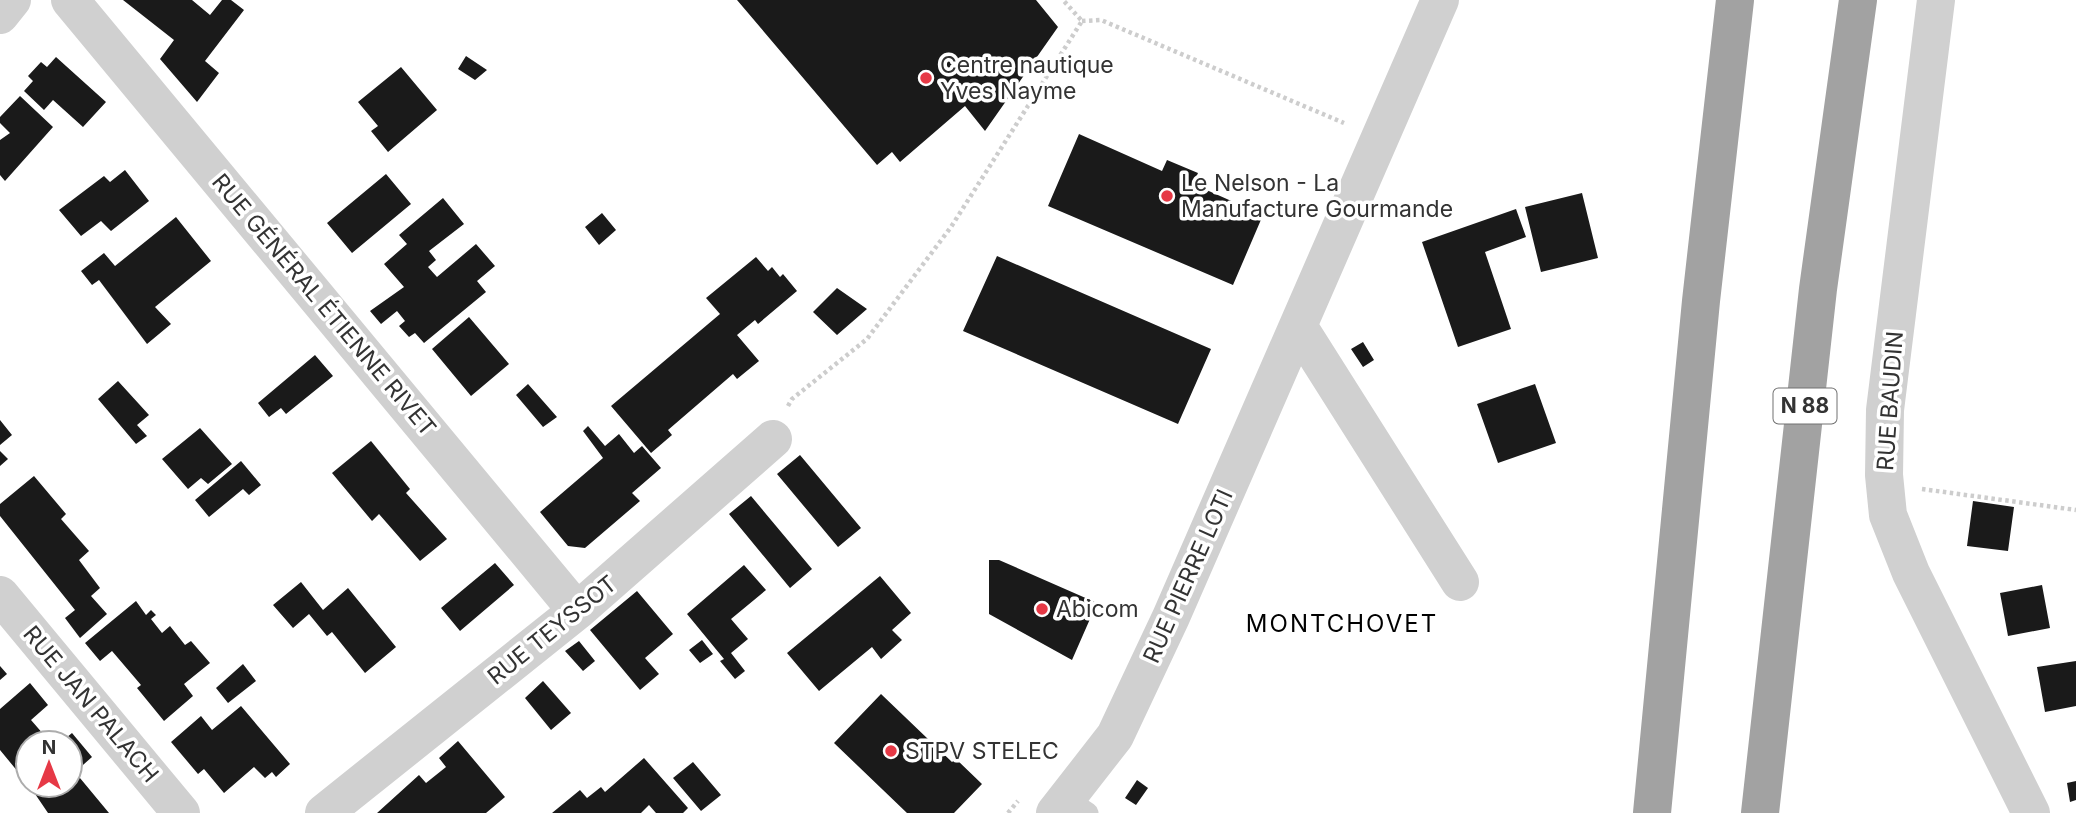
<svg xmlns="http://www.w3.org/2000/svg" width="2076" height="813" font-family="Inter,sans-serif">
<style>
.building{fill:#1a1a1a}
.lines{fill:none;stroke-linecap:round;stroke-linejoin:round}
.path{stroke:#cdcdcd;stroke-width:4.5;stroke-dasharray:3.5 3.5;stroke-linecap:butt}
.service{stroke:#d0d0d0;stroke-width:21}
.minor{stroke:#d0d0d0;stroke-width:38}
.tertiary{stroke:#d0d0d0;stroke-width:38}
.trunk{stroke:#a2a2a2;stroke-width:38}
.poi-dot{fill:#e63946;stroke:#fff;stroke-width:2.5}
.labels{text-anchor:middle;stroke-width:7;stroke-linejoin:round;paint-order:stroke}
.shield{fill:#fff;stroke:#707070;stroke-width:2}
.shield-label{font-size:21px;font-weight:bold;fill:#333}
.poi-label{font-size:23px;fill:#333;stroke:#fff;text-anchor:start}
.street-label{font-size:23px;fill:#333;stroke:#fff}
.neighbourhood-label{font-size:24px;letter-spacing:2px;fill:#000;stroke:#fff}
</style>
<rect width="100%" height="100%" fill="#fff"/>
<path class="building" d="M 123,0 L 192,0 L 210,15 L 222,0 L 231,0 L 244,10 L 205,61 L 219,73 L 197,102 L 160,59 L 174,40 Z
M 737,0 L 1036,0 L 1058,27 L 985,131 L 965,106 L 900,162 L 892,152 L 877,165 Z
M 466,56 L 487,70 L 475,80 L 458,69 Z
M 56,57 L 106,102 L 83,127 L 53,100 L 44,110 L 24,91 L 33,81 L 28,76 L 41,62 L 47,67 Z
M 401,67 L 437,110 L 388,152 L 371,131 L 378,126 L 358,102 Z
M 20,96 L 53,127 L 5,181 L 0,175 L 0,140 L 10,133 L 0,123 L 0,117 Z
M 1079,134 L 1162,171 L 1167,160 L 1198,173 L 1193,184 L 1263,215 L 1233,285 L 1048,206 Z
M 125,170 L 149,201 L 111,231 L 101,221 L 81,236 L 59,210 L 104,176 L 110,182 Z
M 386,174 L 411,204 L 352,253 L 327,223 Z
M 1582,193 L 1598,258 L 1541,272 L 1525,207 Z
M 443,198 L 464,224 L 429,251 L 436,260 L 428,267 L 437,277 L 476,244 L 495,266 L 477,281 L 486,292 L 424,343 L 415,333 L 409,337 L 399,326 L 405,321 L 397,311 L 381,324 L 370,311 L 404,287 L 384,264 L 407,244 L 399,235 Z
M 1516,209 L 1526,237 L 1485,252 L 1511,329 L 1458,347 L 1422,242 Z
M 602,213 L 616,230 L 599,245 L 585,227 Z
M 176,217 L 211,261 L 155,307 L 171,324 L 147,344 L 99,280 L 92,285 L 81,271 L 104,253 L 115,266 Z
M 997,256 L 1211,349 L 1178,424 L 963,331 Z
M 756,257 L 768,271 L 772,267 L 780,277 L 783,274 L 797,291 L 758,324 L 755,320 L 737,335 L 759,361 L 737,379 L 733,374 L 668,430 L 672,435 L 651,453 L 611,406 L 720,314 L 706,298 Z
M 837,288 L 867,309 L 837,335 L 813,312 Z
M 469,317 L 509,364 L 471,396 L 432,349 Z
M 1363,342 L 1374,360 L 1363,367 L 1351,349 Z
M 315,355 L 333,376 L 286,414 L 281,408 L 269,417 L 258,403 Z
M 118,381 L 149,415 L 137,425 L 147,436 L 136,444 L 98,399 Z
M 528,384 L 557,417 L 543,427 L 516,395 Z
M 1535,384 L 1556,443 L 1498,463 L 1477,404 Z
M 0,420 L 12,435 L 0,445 Z
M 588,426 L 605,446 L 619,434 L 634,453 L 642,446 L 661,468 L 632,493 L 640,501 L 585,548 L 568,546 L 540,512 L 603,458 L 583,431 Z
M 200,428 L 232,464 L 208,484 L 201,478 L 188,489 L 162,459 Z
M 371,441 L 410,489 L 406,493 L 447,539 L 420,561 L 379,514 L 372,521 L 332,473 Z
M 0,451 L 8,459 L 0,466 Z
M 800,455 L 861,528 L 838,547 L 777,474 Z
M 241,461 L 261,485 L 249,495 L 243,489 L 209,517 L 195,500 Z
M 34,476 L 66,514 L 61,519 L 89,551 L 79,560 L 100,588 L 91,596 L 107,614 L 80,638 L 65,618 L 75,610 L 0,516 L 0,504 Z
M 751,496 L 812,569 L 790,588 L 729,514 Z
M 1973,501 L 2014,507 L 2008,551 L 1967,546 Z
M 989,560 L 999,560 L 1097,603 L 1072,660 L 989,614 Z
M 495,563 L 514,585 L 460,631 L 441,608 Z
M 744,565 L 766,590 L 731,619 L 748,639 L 731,653 L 745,671 L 735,679 L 720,661 L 724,659 L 687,614 Z
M 880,576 L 911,613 L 892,630 L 902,640 L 881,659 L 872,647 L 819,691 L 787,653 Z
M 301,582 L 323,610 L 348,588 L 396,647 L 365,673 L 332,632 L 327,636 L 309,614 L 293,628 L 273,605 Z
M 2042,585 L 2050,628 L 2008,636 L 2000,593 Z
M 637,591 L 673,634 L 645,658 L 659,674 L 640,690 L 590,630 Z
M 136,601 L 146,615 L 151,610 L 156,615 L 151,619 L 162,633 L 170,626 L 185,645 L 191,641 L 210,663 L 184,684 L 193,696 L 164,721 L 137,688 L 141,685 L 112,651 L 100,661 L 85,643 Z
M 702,640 L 713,654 L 700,663 L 689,650 Z
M 579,641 L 595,661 L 583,671 L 565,651 Z
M 2076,661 L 2076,706 L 2045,712 L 2037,667 Z
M 243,664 L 256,681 L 228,703 L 216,688 Z
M 0,666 L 7,674 L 0,680 Z
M 543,681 L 571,713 L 551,730 L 525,698 Z
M 30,683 L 48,705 L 31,720 L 51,743 L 28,743 L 28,784 L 0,750 L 0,709 Z
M 881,694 L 952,762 L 956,759 L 982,784 L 954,813 L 907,813 L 834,743 Z
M 241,706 L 290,764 L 276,777 L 272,772 L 265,778 L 254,767 L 224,793 L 204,769 L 198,774 L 171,742 L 201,716 L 212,730 Z
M 72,733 L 92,757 L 75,772 L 109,813 L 48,813 L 29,785 L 70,785 L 70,743 L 60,743 Z
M 458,741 L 505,797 L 486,813 L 377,813 L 419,775 L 426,783 L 446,767 L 439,758 Z
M 644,758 L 688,808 L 683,813 L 656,813 L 649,805 L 641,813 L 552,813 L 580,790 L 587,798 L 601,787 L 605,792 Z
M 693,762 L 721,795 L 701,811 L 673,778 Z
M 1137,780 L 1148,788 L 1136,805 L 1125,798 Z
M 2076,781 L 2076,800 L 2070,802 L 2067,783 Z"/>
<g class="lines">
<path class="path" d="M 1082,21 L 1101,20 L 1344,123
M 788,406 L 792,399 L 867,339 L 951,227 L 1082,21 L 1063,0
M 1922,489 L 2076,510
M 1008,813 L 1018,801"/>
<path class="service" d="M 1067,799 L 1088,813"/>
<path class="minor" d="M 70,0 L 577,611
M 1936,0 L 1885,410 L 1884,475 L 1888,515 L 1911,573 L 2031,813
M 1298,326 L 1460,582
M 0,595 L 181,813
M 324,813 L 577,611 L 773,439
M 1055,813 L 1115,736 L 1171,617 L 1440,0"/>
<path class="tertiary" d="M 0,15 L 12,0"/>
<path class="trunk" d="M 1652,813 L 1701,301 L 1735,0
M 1760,813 L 1818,289 L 1858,0"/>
</g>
<g class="poi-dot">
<circle cx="926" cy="78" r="7"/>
<circle cx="1167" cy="196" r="7"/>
<circle cx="1042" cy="609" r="7"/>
<circle cx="891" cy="751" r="7"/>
</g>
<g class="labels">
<rect class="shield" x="1773.5" y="388.5" width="63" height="35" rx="5"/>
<g class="shield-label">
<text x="1805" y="413">N 88</text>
</g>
<g class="poi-label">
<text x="940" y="73">Centre nautique<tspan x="940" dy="26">Yves Nayme</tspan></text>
<text x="1181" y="191">Le Nelson - La<tspan x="1181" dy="26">Manufacture Gourmande</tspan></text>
<text x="1056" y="617">Abicom</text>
<text x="905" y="759">STPV STELEC</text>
</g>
<g class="street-label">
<text transform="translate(324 305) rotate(50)" y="8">RUE GÉNÉRAL ÉTIENNE RIVET</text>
<text transform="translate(1890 401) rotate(-86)" y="8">RUE BAUDIN</text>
<text transform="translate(1188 576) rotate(-66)" y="8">RUE PIERRE LOTI</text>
<text transform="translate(552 630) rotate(-39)" y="8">RUE TEYSSOT</text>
<text transform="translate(91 704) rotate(50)" y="8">RUE JAN PALACH</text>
</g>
<g class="neighbourhood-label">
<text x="1342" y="632">MONTCHOVET</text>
</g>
</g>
<g transform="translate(49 764)"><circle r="33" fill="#ffffff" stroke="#adadad" stroke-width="2"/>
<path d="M0-5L12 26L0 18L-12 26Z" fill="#e63946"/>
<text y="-10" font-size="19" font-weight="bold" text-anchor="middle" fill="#333333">N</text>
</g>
</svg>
